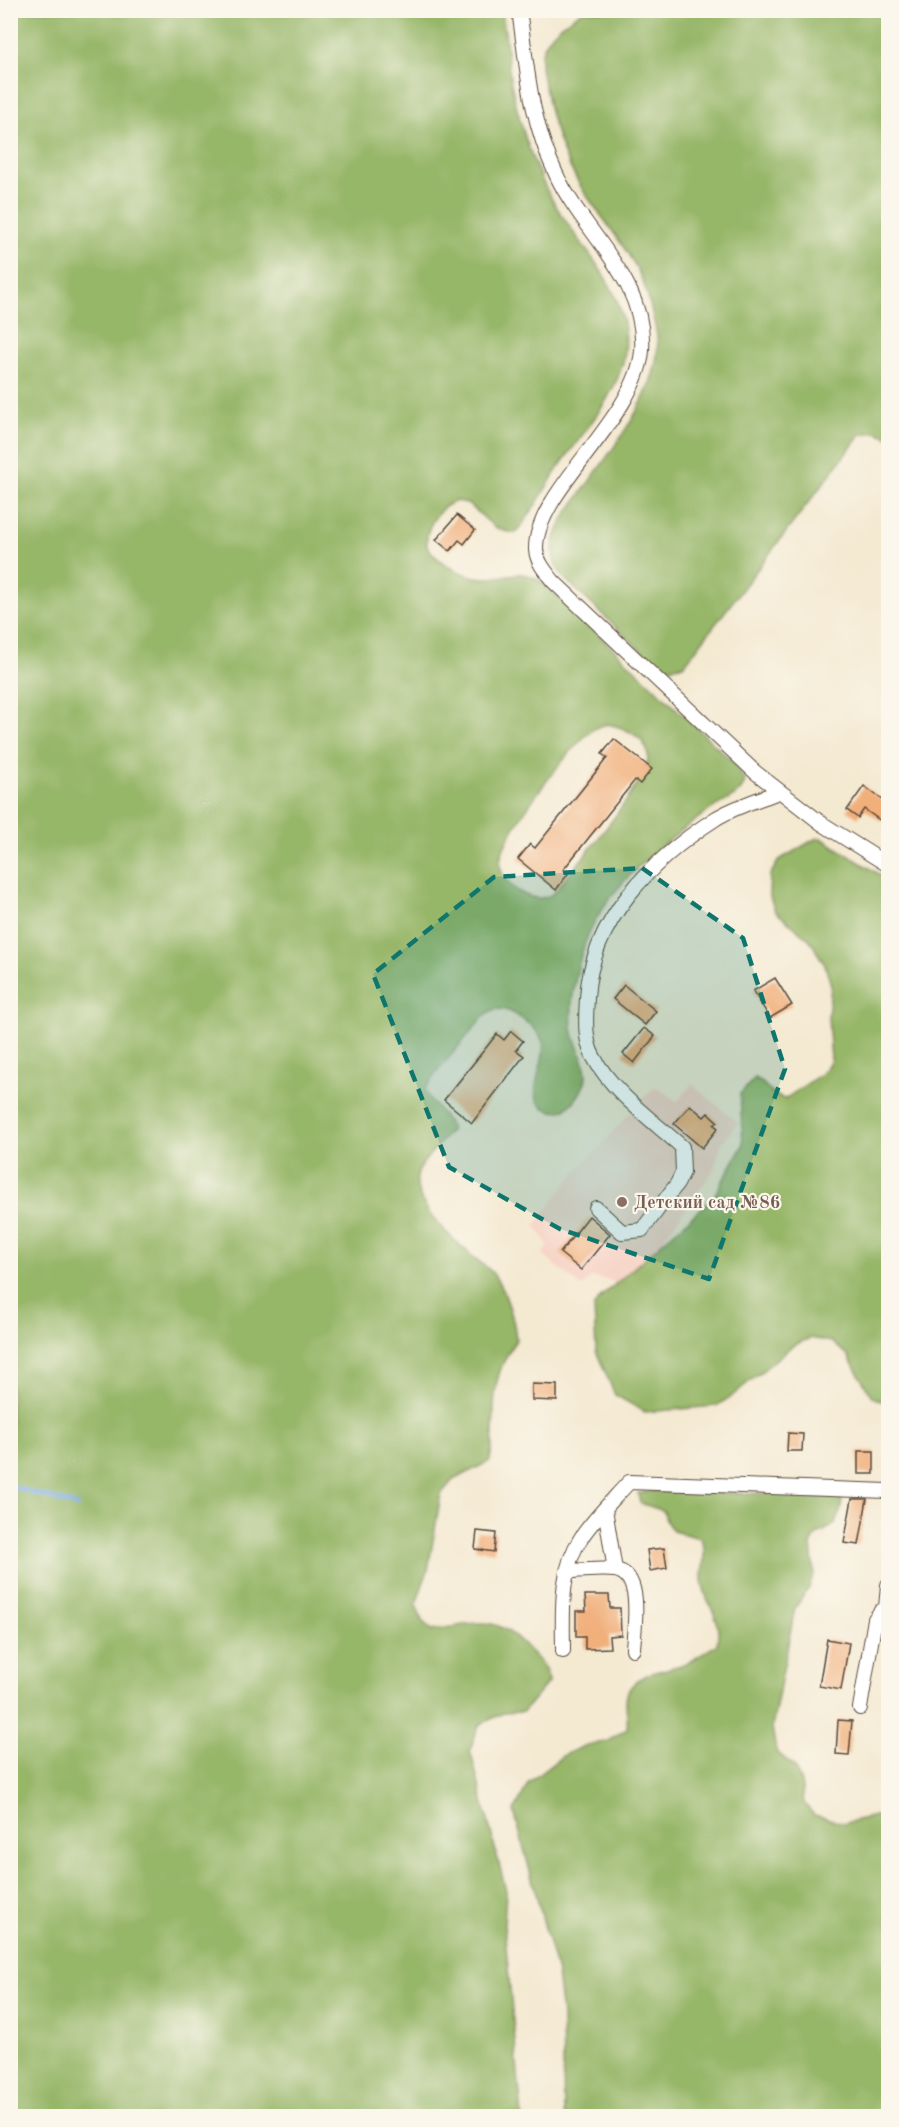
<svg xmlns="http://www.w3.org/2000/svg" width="899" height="2127" font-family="'Old Standard TT',serif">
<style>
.built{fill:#f6d2c4}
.forest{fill:#96b668;stroke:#687043;stroke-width:1.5;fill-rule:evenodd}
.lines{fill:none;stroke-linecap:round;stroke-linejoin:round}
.stream{stroke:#7baae5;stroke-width:4.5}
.building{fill:#f1af7a}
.minor-casing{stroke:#574739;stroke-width:16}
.minor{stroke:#fff;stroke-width:14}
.marked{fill:#0f766e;fill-opacity:0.2;stroke:#0f766e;stroke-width:4.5;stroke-dasharray:12 8;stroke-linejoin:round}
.education-dot{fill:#8d6e63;stroke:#fbf7ec;stroke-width:2}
.labels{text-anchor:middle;stroke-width:4.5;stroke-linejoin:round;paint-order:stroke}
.education-label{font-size:18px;font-weight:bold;fill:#785e54;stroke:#fbf7ec;text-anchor:start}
</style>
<rect width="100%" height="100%" fill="#fbf7ec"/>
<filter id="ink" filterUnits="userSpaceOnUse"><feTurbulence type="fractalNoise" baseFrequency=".0167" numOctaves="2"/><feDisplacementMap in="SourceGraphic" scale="12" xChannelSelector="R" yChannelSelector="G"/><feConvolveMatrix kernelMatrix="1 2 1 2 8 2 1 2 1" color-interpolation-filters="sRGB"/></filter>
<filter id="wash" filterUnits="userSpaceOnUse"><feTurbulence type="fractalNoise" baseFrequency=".008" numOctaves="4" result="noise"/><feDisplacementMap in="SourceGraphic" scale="24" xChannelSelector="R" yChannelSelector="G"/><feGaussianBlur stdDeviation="1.35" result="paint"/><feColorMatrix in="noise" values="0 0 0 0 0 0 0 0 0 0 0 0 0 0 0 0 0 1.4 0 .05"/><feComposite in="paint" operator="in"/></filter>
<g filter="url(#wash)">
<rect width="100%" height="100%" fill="#f4e9d1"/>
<path class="built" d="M 692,1084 L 738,1123 L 721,1144 L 715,1168 L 663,1240 L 659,1254 L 636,1293 L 607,1279 L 591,1277 L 582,1287 L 543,1255 L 549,1246 L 535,1225 L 568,1181 L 653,1088 L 660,1089 L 677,1102 Z"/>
<path class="forest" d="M 11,11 L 502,11 C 506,34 507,59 511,83 C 518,117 528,151 543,182 C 556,211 577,236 595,262 C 658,352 613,391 559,467 C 549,481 524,529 513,533 C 507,531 500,531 495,527 C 475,513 461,484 437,515 C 429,524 426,533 427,546 C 438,564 467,579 488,578 C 499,578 511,573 521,574 C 533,575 542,582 550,589 L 736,765 L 745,781 C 741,798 720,802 708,811 C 665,843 621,874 595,921 C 580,947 569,998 572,1027 C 573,1043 586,1059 586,1075 C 586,1087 575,1103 565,1109 C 561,1112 557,1112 552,1111 C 518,1101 548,1064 543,1043 C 540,1030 522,1018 511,1012 C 502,1008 494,1008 486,1014 L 436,1073 L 425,1090 C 431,1106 446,1113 451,1129 C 442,1144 420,1160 417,1177 C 413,1204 452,1239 470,1254 C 477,1261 489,1267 494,1275 C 506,1292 515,1320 516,1340 C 484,1387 499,1411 490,1461 L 453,1480 L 441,1494 L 428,1570 L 416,1604 L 422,1621 L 432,1630 C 479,1624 494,1611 529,1650 C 539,1660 546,1667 549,1681 L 523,1712 L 503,1713 L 479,1725 L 470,1750 L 506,1891 L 504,1925 L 522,2116 L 11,2116 ZM 607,724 C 623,727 648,737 648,757 C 649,781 574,868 556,891 C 536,911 499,884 500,862 C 502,835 568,749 591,731 C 596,727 601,726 607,724 Z
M 583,11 L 888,11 L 888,437 L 877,432 L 861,434 L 685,664 C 674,669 666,668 655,664 L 563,577 C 557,569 553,562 553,552 C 553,531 568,511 580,495 C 609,452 668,385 656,330 C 651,309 647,288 637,269 C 622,241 600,216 583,190 C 564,160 552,126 546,92 C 543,80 539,64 542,52 C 548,32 567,21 583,11 Z
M 821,838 L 888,880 L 888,1404 L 872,1397 L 848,1356 L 832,1342 L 810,1338 L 792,1346 L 732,1396 L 716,1406 L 645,1412 L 615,1395 L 596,1351 L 594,1306 L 602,1296 L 713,1198 L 743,1145 L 740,1094 L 755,1078 C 767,1084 771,1096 785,1099 L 821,1074 L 831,1061 L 828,1017 L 831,985 L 825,965 L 810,940 L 775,911 L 769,894 L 770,875 L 779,860 L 815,839 Z
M 651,1491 L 829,1495 L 840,1497 L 842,1501 C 839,1521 837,1526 817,1534 L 811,1545 L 814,1574 L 809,1588 L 795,1608 L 772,1727 L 776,1751 L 794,1767 L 801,1782 L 804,1803 L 814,1815 L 844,1823 L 888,1813 L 888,2116 L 564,2116 L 562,2015 L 557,1973 L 514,1811 L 529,1782 L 564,1755 L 584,1746 L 608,1741 L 627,1728 C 629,1716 623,1703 628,1692 C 637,1672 663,1671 681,1665 C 694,1660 706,1652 717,1644 C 723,1615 705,1606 702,1580 C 701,1566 709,1551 700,1538 L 673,1531 L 666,1521 L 664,1511 L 640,1503 L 638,1493 Z"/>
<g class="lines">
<path class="stream" d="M 10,1486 L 77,1506"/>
</g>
<g id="blocks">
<path class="building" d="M 457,515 L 475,530 L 464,544 L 459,540 L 450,551 L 436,540 Z
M 614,739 L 652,769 L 640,784 L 635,780 L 563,870 L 568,874 L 556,890 L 518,859 L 530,844 L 535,848 L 607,758 L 602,754 Z
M 864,786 L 888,804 L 888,811 L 881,821 L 864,809 L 858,818 L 847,810 Z
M 775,978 L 792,1005 L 770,1018 L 753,991 Z
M 624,985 L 656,1011 L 645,1025 L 613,999 Z
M 644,1028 L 655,1036 L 634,1063 L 623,1054 Z
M 511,1031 L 523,1041 L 516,1050 L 524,1056 L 472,1123 L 444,1100 L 497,1034 L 504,1040 Z
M 690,1105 L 704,1117 L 708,1113 L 718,1122 L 714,1125 L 718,1128 L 702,1148 L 674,1124 Z
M 589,1216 L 610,1234 L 581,1270 L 560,1253 Z
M 532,1384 L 557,1385 L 557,1401 L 532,1400 Z
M 788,1433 L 803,1434 L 802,1451 L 787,1451 Z
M 858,1451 L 874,1451 L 874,1474 L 858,1474 Z
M 852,1499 L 867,1499 L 859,1545 L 844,1543 Z
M 477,1531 L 496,1533 L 494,1552 L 475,1549 Z
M 664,1548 L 667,1568 L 650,1571 L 647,1550 Z
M 585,1595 L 609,1595 L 610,1608 L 620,1608 L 621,1635 L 609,1636 L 610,1648 L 585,1649 L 585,1637 L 576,1637 L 576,1611 L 586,1611 Z
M 827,1639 L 849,1643 L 841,1690 L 819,1686 Z
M 838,1720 L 852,1721 L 849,1755 L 836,1754 Z"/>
</g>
</g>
<g filter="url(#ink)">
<use href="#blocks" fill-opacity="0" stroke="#574739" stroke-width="1.5"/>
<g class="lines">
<g class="minor-casing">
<path id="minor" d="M 519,10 C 528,71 529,116 556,174 C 583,233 647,279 642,351 C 636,419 534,492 536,550 C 537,562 546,572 553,581 L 755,772 L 821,823 L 888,865
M 596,1208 L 622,1232 L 642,1230 L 677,1184 L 683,1172 L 682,1147 C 652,1120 612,1092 593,1056 C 584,1039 586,1017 587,998 C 591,920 653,859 715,819 C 734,807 758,800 778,792
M 605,1509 L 615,1570
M 567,1571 C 582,1571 600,1568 615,1570 C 644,1574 634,1628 633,1649
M 886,1608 L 888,1585
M 563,1651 C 563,1614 559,1571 581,1538 C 594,1518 613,1500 629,1482 L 888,1491
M 860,1708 L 875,1619 L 881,1611 L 888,1608"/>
</g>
<use href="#minor" class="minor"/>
</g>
</g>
<path class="marked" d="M 642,868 L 743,938 L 785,1069 L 709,1279 L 560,1229 L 449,1167 L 373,974 L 494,877 Z"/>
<circle class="education-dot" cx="622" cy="1202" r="6"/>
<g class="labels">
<g class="education-label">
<text x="634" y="1208">Детский сад №86</text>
</g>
</g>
<rect width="899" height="2127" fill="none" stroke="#fbf7ec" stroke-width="36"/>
</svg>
